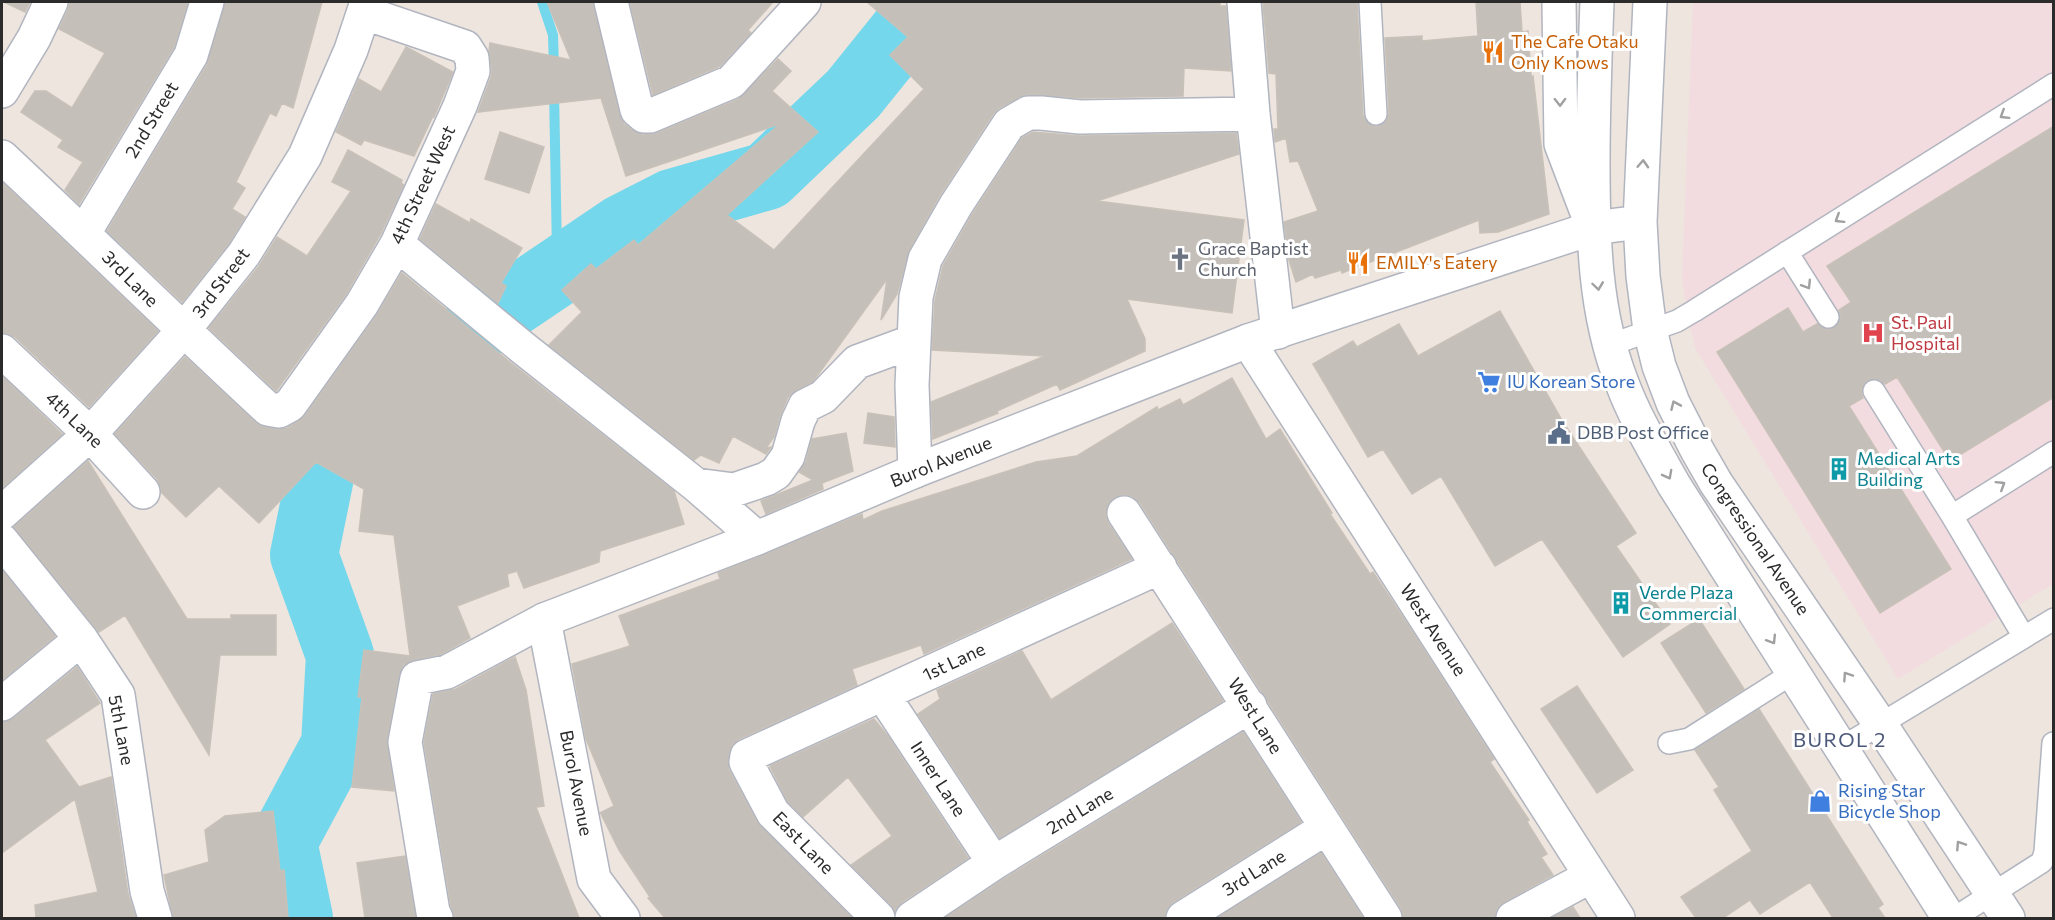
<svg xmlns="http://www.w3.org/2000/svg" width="2055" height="920" font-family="Commissioner,sans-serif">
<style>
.medical{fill:#f3dcdf}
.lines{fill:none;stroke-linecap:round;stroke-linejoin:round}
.stream{stroke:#74d7ec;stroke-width:10}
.river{stroke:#74d7ec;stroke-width:68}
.building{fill:#c5bfba;stroke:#c8c1b8;stroke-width:1.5}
.lane-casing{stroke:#b1b5bf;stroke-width:24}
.street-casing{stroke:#b1b5bf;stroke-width:36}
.secondary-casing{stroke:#b1b5bf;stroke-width:36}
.lane{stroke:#fff;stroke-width:21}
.street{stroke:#fff;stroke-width:33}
.secondary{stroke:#fff;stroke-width:33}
.oneway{stroke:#a0a0a0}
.labels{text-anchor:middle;stroke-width:6;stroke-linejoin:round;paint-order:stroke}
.food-label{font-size:18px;fill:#c56008;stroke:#fff;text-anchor:start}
.street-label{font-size:18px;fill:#2b2b2b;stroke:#fff}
.worship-label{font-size:18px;fill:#5b616d;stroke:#fff;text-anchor:start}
.health-label{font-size:18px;fill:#be3a42;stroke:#fff;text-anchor:start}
.shop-label{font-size:18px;fill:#366cbe;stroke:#fff;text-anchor:start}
.service-label{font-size:18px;fill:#4e5e75;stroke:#fff;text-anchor:start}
.culture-label{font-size:18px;fill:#0d838f;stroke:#fff;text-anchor:start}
.neighbourhood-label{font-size:20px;letter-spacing:1.5px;fill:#4c597b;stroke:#fff}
</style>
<rect width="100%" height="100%" fill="#ede5de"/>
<path class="medical" d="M 1693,2 L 2053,2 L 2053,584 L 1898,679 L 1696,350 L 1687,315 L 1682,277 Z"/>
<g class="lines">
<path class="stream" d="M 542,2 L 553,35 L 554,68
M 552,276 L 557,253 L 554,90"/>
<path class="river" d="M 299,918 L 283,842 L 335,745 L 340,655 L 304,555 L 322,467 L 431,363 L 497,313 L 623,228 L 672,203 L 767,176 L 853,94 L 907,27 L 915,2"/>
</g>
<path class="building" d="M 4,2 L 30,2 L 25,12 Z
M 70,2 L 188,2 L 174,47 L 79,204 L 65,190 L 83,162 L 58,147 L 63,140 L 21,112 L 35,91 L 46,91 L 72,108 L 105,53 L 59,29 L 68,10 Z
M 225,2 L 322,2 L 293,108 L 282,103 L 276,116 L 270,113 L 236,182 L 245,188 L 232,209 L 245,217 L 229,243 L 182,302 L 107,231 L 207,65 Z
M 547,2 L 593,2 L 619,114 L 624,124 L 632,130 L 643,135 L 657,133 L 739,99 L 778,59 L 791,71 L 772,91 L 818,132 L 727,215 L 774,250 L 924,89 L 890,55 L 908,37 L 867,2 L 1055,2 L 1094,3 L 1094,2 L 1220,2 L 1220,6 L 1226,6 L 1231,71 L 1184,68 L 1183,96 L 1081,98 L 1028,94 L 1019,97 L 999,108 L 993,114 L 940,195 L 909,250 L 897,294 L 881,320 L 887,279 L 817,376 L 812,382 L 796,390 L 788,397 L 780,416 L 774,437 L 766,448 L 771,447 L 766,454 L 733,436 L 719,463 L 701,455 L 694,460 L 549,345 L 582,312 L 562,290 L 591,264 L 596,269 L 634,240 L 638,245 L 780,124 L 626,176 L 601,98 L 478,112 L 491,77 L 492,70 L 489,51 L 490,43 L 571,60 Z
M 630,2 L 773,2 L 748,30 L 751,33 L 720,66 L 653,95 Z
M 1288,2 L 1357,2 L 1363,115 L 1366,121 L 1376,127 L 1383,124 L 1389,114 L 1385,38 L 1422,36 L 1422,41 L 1478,36 L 1476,2 L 1520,2 L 1522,32 L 1528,31 L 1531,76 L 1533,76 L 1549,214 L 1498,232 L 1480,233 L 1479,220 L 1342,273 L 1341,270 L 1315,278 L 1313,274 L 1296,282 L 1289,260 L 1284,222 L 1318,211 L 1298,161 L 1290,162 L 1286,138 L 1275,142 L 1274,129 L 1278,129 L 1276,74 L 1269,73 L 1263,3 Z
M 406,47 L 453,72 L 434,117 L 433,116 L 414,156 L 364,140 L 361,145 L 336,132 L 359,79 L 381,92 Z
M 2054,126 L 2054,397 L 1950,461 L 1897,377 L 1885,384 L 1879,380 L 1868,380 L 1863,386 L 1861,392 L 1863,398 L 1849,406 L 1951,569 L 1880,613 L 1717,352 L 1788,308 L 1803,332 L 1817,324 L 1822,328 L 1828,330 L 1835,327 L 1841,317 L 1839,310 L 1851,302 L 1827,266 Z
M 500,132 L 544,147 L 529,193 L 485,179 Z
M 1033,132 L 1080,136 L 1236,133 L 1239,154 L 1097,201 L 1244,220 L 1232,313 L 1127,299 L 1145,339 L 1145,351 L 1060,390 L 1057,384 L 997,411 L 998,413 L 933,439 L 931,402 L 1045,356 L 932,350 L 935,300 L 943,266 L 972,215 L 1022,138 Z
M 348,150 L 402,180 L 401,183 L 404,185 L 380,235 L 346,294 L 276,391 L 209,328 L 259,266 L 277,237 L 307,256 L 351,191 L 332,182 Z
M 2,182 L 158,331 L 89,407 L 15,337 L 7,333 L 2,333 Z
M 436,204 L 470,223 L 471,219 L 522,248 L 501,283 L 506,286 L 498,303 L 420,239 Z
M 402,273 L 511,363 L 674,491 L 684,524 L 600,551 L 599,562 L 524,588 L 517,571 L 507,574 L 509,586 L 457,606 L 470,638 L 441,654 L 413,660 L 403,665 L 399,675 L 387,739 L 394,791 L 352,787 L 362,697 L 358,697 L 364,650 L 410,656 L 394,535 L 359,531 L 364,489 L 316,462 L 259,523 L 219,486 L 186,517 L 161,492 L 161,487 L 157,479 L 115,434 L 185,357 L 256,423 L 265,427 L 276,429 L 287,428 L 299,421 L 305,416 L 377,315 Z
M 1500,311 L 1563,422 L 1636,533 L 1616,546 L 1670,624 L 1623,657 L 1542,539 L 1495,566 L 1441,476 L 1412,494 L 1383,449 L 1368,457 L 1313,364 L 1353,341 L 1357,347 L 1399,324 L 1418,356 Z
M 2,376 L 62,434 L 2,488 Z
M 1232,378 L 1266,439 L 1280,429 L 1332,513 L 1330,514 L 1370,574 L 1373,572 L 1406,622 L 1494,759 L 1490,762 L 1529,820 L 1527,822 L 1547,854 L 1541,857 L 1553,875 L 1504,902 L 1497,909 L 1494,918 L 1404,918 L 1401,908 L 1140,503 L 1132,496 L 1123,494 L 1113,498 L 1108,504 L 1105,514 L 1108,523 L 1132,559 L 924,654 L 921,645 L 852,669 L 857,685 L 739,739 L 732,745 L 728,759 L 729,770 L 757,822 L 852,918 L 665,918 L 648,898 L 650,897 L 619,850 L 601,814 L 600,813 L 614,806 L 586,739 L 572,664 L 630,646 L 619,616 L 720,579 L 718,573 L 862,514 L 863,520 L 882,511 L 1036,462 L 1077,456 L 1157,407 L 1158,410 L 1180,399 L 1183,405 Z
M 868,413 L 894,417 L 895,447 L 864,443 Z
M 846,433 L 853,471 L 822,483 L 823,489 L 766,514 L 761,501 L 813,480 L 799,472 L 806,462 L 812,439 Z
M 88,461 L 187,619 L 231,619 L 231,615 L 276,615 L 276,655 L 220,655 L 209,755 L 125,615 L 99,632 L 14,527 Z
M 2,570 L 55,636 L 2,680 Z
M 1699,619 L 1744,689 L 1706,713 L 1661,643 Z
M 1172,623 L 1223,701 L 1000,838 L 918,714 L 940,699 L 937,690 L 1022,651 L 1051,700 Z
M 515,657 L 526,690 L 544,806 L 536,807 L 579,918 L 455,918 L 451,906 L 424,742 L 433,694 L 456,689 Z
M 77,667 L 100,703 L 45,740 L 79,787 L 111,777 L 128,894 L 136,918 L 36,918 L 35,905 L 98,892 L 75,799 L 2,853 L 2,722 L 14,718 Z
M 1577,686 L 1633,770 L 1597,793 L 1541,709 Z
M 1759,709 L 1883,904 L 1878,908 L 1885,918 L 1833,918 L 1810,882 L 1760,914 L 1750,900 L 1723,918 L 1696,918 L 1681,897 L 1752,851 L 1714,790 L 1719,787 L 1695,750 Z
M 874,719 L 887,735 L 968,858 L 902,902 L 895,911 L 891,905 L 851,865 L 892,836 L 848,777 L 803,817 L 788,802 L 770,766 Z
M 1243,732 L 1301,822 L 1173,902 L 1166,910 L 1164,918 L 945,918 L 1004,879 Z
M 273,811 L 280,871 L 284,870 L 288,918 L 173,918 L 164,875 L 209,862 L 205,830 L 225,816 Z
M 1321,853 L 1363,918 L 1217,918 Z
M 405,856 L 416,918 L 365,918 L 357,863 Z
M 1573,907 L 1580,918 L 1552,918 Z"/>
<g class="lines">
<g class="lane-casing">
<path id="lane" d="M 1370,2 L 1376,114
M 1787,252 L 1828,317
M 1610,345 L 1677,321 L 1694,311 L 2054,84
M 1874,391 L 1952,516 L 2024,637
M 1952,516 L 2054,452
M 1669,743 L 1689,739 L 1793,673
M 1841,748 L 2054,619
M 1954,918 L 2042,862 L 2045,852 L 2053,743"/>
</g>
<g class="street-casing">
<path id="street" d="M 611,2 L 637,110 L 644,116 L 650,116 L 731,82 L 804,2
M 1244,2 L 1253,114 L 1278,332
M 1559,2 L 1561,144 L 1593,228
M 2,91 L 34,38 L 51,2
M 2,157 C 91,240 178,326 268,409 L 279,411 L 290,405 L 362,304 L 397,244 L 460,106 L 473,71 L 472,58 L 465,47 L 365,13
M 84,233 L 191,55 L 207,2
M 397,244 L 523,348 L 696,485 L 757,538
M 1248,341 L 1618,918
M 2,351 L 90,434 L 143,492
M 915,471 L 912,385 L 916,297 L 925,259 L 956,205 L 1009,124 L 1028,113 L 1041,113 L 1080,117 L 1253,114
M 696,485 L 734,490 L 766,479 L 776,473 L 788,456 L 798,421 L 805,406 L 823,397 L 857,362 L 914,341
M 2,513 L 90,434 L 183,331 L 244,254 L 305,156 L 351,50 L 367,2
M 1124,513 L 1385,918
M 2,541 L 81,639 L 118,695 L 147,891 L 155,918
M 883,695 L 994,863
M 2,704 L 81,639
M 436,918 L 433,912 L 405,742 L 417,678 L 447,672 L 544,620
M 878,918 L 773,813 L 746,762 L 747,756 L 1160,567
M 912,918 L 994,863 L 1250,706
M 1183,918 L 1326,828
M 1513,918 L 1591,876"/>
</g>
<g class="secondary-casing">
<path id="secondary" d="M 1597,2 C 1595,55 1593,108 1593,162 C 1593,236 1594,312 1622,383 C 1635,418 1655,451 1674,485 L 1949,918
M 1650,2 L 1640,222 L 1643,276 L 1650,330 L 1659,366 L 1673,403 L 1697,450 L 1716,483 L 1880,724 L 2008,918
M 623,918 L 594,879 L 544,620 L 757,538 L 915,471 L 1248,341 L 1593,228 L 1640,222"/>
</g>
<use href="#lane" class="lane"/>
<use href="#street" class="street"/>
<use href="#secondary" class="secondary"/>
</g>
<defs><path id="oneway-chevron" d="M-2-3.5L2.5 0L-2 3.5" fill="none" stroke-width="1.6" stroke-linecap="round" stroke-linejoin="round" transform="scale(1.5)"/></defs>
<g class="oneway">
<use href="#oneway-chevron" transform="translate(1560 102) rotate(89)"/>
<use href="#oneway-chevron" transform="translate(2004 115) rotate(148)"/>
<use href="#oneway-chevron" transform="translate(1643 164) rotate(-87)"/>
<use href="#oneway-chevron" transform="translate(1839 219) rotate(148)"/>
<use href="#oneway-chevron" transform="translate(1807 285) rotate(58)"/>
<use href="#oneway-chevron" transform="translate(1598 286) rotate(82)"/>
<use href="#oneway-chevron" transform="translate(1675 405) rotate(-114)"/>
<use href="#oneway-chevron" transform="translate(1668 475) rotate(62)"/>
<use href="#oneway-chevron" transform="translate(2001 485) rotate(-32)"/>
<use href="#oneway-chevron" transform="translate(1772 640) rotate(58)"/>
<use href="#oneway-chevron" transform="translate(1847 676) rotate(-124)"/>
<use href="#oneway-chevron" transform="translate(1960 845) rotate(-123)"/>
</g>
<defs>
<g id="restaurant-bare" transform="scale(1.8)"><path d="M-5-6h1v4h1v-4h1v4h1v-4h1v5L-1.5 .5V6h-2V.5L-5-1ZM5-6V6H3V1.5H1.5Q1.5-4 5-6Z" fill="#e8710a" stroke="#fff" stroke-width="2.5" paint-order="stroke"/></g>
<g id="church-bare" transform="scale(1.8)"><path d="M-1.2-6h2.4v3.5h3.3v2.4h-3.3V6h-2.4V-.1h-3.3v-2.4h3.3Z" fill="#6b7280" stroke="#fff" stroke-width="2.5" paint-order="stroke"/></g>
<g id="hospital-bare" transform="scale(1.8)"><path d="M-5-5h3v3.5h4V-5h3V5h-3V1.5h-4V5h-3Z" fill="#e0444e" stroke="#fff" stroke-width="2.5" paint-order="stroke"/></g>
<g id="supermarket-bare" transform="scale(1.8)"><path d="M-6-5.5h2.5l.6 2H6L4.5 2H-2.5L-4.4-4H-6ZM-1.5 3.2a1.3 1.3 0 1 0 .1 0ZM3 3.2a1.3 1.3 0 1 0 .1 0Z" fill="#3f7fe0" stroke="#fff" stroke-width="2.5" paint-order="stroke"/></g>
<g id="civic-bare" transform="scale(1.8)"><path d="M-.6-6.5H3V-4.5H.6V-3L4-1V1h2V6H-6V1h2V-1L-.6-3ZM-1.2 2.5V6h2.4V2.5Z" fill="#5c6f8a" stroke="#fff" stroke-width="2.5" paint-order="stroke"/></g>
<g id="building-bare" transform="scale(1.8)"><path d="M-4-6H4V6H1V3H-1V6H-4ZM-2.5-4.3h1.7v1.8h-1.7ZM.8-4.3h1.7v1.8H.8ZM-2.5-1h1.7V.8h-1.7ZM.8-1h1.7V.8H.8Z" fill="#0f9aa8" stroke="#fff" stroke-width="2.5" paint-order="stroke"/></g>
<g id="shop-bare" transform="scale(1.8)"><path d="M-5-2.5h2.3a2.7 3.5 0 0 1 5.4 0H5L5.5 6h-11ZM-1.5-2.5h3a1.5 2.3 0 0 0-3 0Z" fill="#3f7fe0" stroke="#fff" stroke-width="2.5" paint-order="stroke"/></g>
</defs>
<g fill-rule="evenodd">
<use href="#restaurant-bare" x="1493" y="52"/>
<use href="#church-bare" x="1180" y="259"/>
<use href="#restaurant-bare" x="1358" y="263"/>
<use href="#hospital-bare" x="1873" y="333"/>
<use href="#supermarket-bare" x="1489" y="382"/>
<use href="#civic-bare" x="1559" y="433"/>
<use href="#building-bare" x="1839" y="469"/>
<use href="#building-bare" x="1621" y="603"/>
<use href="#shop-bare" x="1820" y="801"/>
</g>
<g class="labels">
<g class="food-label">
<text x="1511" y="48">The Cafe Otaku<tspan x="1511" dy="21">Only Knows</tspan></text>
<text x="1376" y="269">EMILY's Eatery</text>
</g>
<g class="street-label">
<text transform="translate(152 120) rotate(-59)" y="6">2nd Street</text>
<text transform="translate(423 185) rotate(-65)" y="6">4th Street West</text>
<text transform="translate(130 279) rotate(45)" y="6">3rd Lane</text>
<text transform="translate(221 283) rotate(-53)" y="6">3rd Street</text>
<text transform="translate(74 420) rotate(44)" y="6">4th Lane</text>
<text transform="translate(941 462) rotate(-22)" y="6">Burol Avenue</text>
<text transform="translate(1755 539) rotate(56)" y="6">Congressional Avenue</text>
<text transform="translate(1433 630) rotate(57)" y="6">West Avenue</text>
<text transform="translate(954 662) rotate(-25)" y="6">1st Lane</text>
<text transform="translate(1255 716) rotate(58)" y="6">West Lane</text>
<text transform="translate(121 730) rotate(79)" y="6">5th Lane</text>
<text transform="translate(938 779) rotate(57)" y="6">Inner Lane</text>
<text transform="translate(576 783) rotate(79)" y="6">Burol Avenue</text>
<text transform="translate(1080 811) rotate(-31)" y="6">2nd Lane</text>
<text transform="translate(803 843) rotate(46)" y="6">East Lane</text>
<text transform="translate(1254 873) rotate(-32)" y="6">3rd Lane</text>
</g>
<g class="worship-label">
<text x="1198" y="255">Grace Baptist<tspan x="1198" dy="21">Church</tspan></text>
</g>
<g class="health-label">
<text x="1891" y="329">St. Paul<tspan x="1891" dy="21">Hospital</tspan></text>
</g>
<g class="shop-label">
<text x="1507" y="388">IU Korean Store</text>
<text x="1838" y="797">Rising Star<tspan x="1838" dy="21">Bicycle Shop</tspan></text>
</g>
<g class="service-label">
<text x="1577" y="439">DBB Post Office</text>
</g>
<g class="culture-label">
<text x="1857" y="465">Medical Arts<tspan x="1857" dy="21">Building</tspan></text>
<text x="1639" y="599">Verde Plaza<tspan x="1639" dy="21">Commercial</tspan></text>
</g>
<g class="neighbourhood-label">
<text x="1840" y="747">BUROL 2</text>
</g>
</g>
<rect width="2055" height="920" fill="none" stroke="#2b2b2b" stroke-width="6"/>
</svg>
